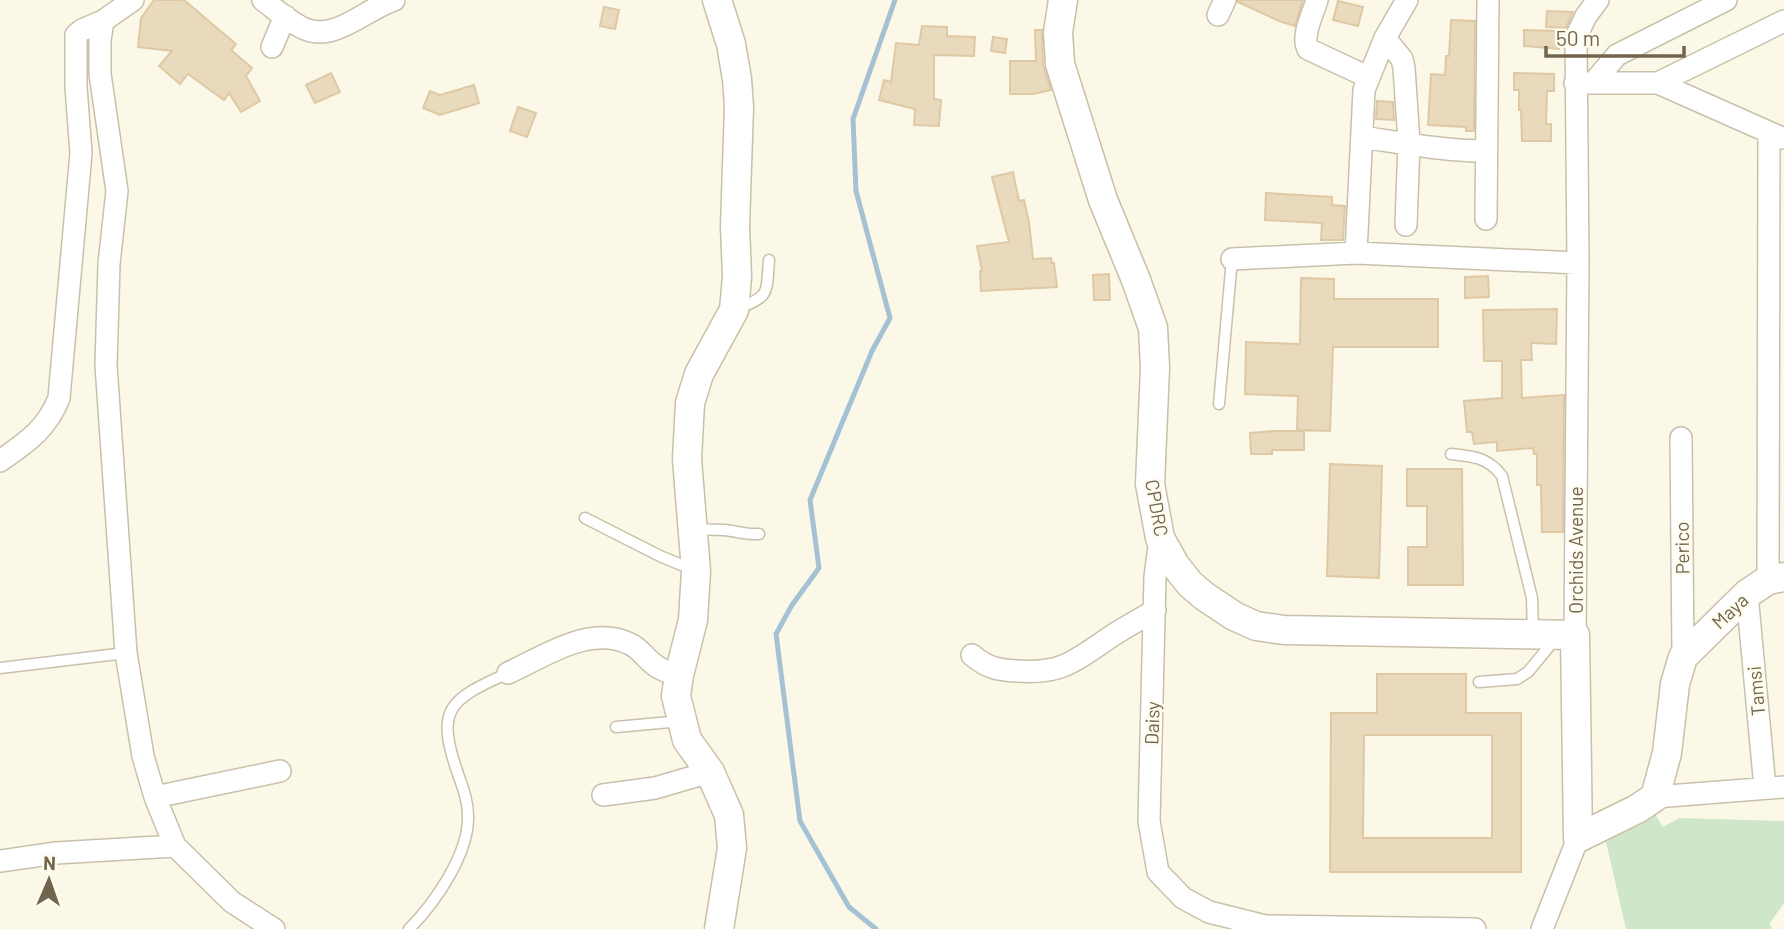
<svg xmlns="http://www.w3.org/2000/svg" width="1784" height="929" font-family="Barlow,sans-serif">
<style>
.green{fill:#cde7c8}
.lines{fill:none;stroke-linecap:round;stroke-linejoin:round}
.stream{stroke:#a5c1d4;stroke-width:5}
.building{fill:#e9d9bd;stroke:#dfc9a4;stroke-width:2;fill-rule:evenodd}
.lane-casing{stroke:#c9c0ac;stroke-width:13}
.street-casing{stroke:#c9c0ac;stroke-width:24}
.secondary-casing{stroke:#cabfa8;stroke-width:31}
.lane{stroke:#fff;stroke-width:10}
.street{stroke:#fff;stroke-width:21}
.secondary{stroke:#fff;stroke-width:28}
.labels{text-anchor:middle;stroke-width:5;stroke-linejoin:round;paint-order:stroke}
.street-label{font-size:19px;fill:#73644e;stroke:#fefbef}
</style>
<rect width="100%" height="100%" fill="#fbf8e8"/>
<path class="green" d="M 1652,809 L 1663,827 L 1679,818 L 1784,821 L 1784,903 L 1770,923 L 1771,929 L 1626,929 L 1605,838 Z"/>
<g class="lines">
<path class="stream" d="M 876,929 L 849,907 L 800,821 L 776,634 L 792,605 L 819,568 L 810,500 L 872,351 L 890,318 L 856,191 L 853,119 L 895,0"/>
</g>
<path class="building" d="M 154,0 L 184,0 L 236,44 L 231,50 L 252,68 L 246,76 L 260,101 L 241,112 L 229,93 L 224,100 L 188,74 L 180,84 L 159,66 L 172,51 L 138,47 L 141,18 Z
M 1238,0 L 1303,0 L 1295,26 L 1279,21 L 1238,2 Z
M 1338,1 L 1363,7 L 1358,26 L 1333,20 Z
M 604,7 L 619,10 L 615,29 L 600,26 Z
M 1547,11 L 1573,12 L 1566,28 L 1546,27 Z
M 1451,20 L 1475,21 L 1474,131 L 1466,131 L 1466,127 L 1428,125 L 1431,74 L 1445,75 L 1446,56 L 1449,56 Z
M 922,26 L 947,27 L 947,36 L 975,37 L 974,56 L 934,55 L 934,99 L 941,100 L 939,126 L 914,125 L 915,109 L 879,100 L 884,80 L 891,82 L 896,43 L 919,45 Z
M 1035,30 L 1042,30 L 1043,65 L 1051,90 L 1033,94 L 1010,94 L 1010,61 L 1036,61 Z
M 1524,30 L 1559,31 L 1559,49 L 1524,46 Z
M 993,37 L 1007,39 L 1005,53 L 991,51 Z
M 331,73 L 340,92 L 315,103 L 306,85 Z
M 1514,73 L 1554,74 L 1554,91 L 1547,91 L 1546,124 L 1551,124 L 1551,141 L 1522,141 L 1521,110 L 1519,110 L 1519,90 L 1514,90 Z
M 474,85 L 479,103 L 440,115 L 423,108 L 430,91 L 440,95 Z
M 1377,101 L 1393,102 L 1394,120 L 1376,119 Z
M 518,107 L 536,113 L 527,137 L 510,131 Z
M 1013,172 L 1019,201 L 1024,200 L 1029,222 L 1033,259 L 1051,258 L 1052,263 L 1054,263 L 1057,287 L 981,291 L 980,271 L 982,271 L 977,246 L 1009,242 L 992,177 Z
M 1266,193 L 1332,197 L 1332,205 L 1345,206 L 1343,240 L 1321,240 L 1322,223 L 1265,220 Z
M 1109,274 L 1110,300 L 1094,300 L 1093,275 Z
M 1488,276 L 1489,297 L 1465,298 L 1465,277 Z
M 1301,278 L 1334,279 L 1334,299 L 1438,299 L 1438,347 L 1333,347 L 1330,431 L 1297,430 L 1298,396 L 1245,394 L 1246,342 L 1300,344 Z
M 1557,309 L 1556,344 L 1531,343 L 1532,360 L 1521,360 L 1522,398 L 1564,395 L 1563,532 L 1542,532 L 1541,485 L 1537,485 L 1537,454 L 1534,454 L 1533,448 L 1497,451 L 1497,442 L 1474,444 L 1472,432 L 1467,432 L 1464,401 L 1502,398 L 1502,361 L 1484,361 L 1483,310 Z
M 1274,431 L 1304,431 L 1304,450 L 1272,450 L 1272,454 L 1251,454 L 1250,433 Z
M 1330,464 L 1382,466 L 1379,578 L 1327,576 Z
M 1407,469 L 1462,469 L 1463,585 L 1408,585 L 1408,547 L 1427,547 L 1427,506 L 1407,506 Z
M 1377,674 L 1466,674 L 1466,713 L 1521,713 L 1521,872 L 1330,872 L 1331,713 L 1377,713 ZM 1364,735 L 1492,735 L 1492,838 L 1363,838 Z"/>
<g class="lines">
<g class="lane-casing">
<path id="lane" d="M 736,309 C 771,296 766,294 769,260
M 1219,404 L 1232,259
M 1451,454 C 1472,456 1488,457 1502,476 L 1532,598 L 1533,634
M 585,518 L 662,557 L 694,570
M 694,527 C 705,531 713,529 724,530 C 737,531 746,535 759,534
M 0,668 L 126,653
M 1479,682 L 1517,679 L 1528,672 L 1556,638
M 616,727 L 681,721
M 409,929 C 435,903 469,854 468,816 C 468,801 463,788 458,774 C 435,708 449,700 508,673"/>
</g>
<g class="street-casing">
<path id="street" d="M 263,0 C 275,9 286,19 299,26 C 332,46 363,10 394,0
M 1317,0 C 1313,14 1301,36 1308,49 L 1368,77
M 1218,15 L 1225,0
M 103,21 L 100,40 L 100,74 L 117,191 L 109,264 L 106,365 L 126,653 L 143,756 L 155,797 L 175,846 L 232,902 L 274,929
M 1385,38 L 1402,59 L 1404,68 L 1409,142 L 1406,225
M 272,47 L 285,16
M 1575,83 L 1658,83 L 1782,138
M 1593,83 L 1617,55 L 1726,0
M 1658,83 L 1784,21
M 1362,137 C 1403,143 1445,151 1486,151
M 1486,219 L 1488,0
M 1356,253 L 1364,90 L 1385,38 L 1407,0
M 1232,259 L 1356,253 L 1578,263
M 1681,438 L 1683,657
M 0,461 C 27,442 47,429 59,398 L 81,153 L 76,87 L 76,35 L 82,30 L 103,21 L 133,0
M 1160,538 L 1155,577 L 1149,821 L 1158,872 L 1183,898 L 1209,912 L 1265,926 L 1475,929
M 1768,580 L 1769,134
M 1747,594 L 1765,788
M 1575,635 L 1578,263 L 1576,37 L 1586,16 L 1598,0
M 972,655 C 987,668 998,670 1017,671 C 1058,674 1071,664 1103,642 C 1119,630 1138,621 1155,610
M 508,673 C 544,657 589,624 630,644 C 639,648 643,655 650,661 C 659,670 668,672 679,675
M 603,795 L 655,788 L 710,772
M 155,797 L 280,771
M 1655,797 L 1784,787
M 0,861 L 56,853 L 175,846
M 1542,929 L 1578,838"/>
</g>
<g class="secondary-casing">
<path id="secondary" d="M 717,0 L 731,44 L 737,79 L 739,107 L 735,226 L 737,277 L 734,310 L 699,374 L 690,403 L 687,459 L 696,571 L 693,620 L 679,675 L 676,696 L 687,740 L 710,772 L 729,815 L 732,848 L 719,929
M 1063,0 L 1058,32 L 1060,64 L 1103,200 L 1136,280 L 1153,328 L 1155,368 L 1150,484 L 1160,538 L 1175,565 L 1190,584 L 1204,596 L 1234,616 L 1256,626 L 1284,630 L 1575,635 L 1578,838 L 1637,809 L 1655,797 L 1667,753 L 1675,684 L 1683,657 L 1747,594 L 1768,580 L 1784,577"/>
</g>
<use href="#lane" class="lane"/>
<use href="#street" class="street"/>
<use href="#secondary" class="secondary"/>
</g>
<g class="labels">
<g class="street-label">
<text transform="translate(1157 508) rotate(80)" y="7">CPDRC</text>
<text transform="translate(1682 548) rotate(-91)" y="7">Perico</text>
<text transform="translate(1576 550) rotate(-90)" y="7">Orchids Avenue</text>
<text transform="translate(1730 611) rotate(-43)" y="7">Maya</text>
<text transform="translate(1756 691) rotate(-95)" y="7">Tamsi</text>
<text transform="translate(1152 723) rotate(-88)" y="7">Daisy</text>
</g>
</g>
<g transform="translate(49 880) rotate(2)" stroke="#fefbef" stroke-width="5" paint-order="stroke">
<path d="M0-5L12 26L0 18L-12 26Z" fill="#73644e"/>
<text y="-10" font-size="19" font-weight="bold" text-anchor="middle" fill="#73644e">N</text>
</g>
<path d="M1546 46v10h138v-10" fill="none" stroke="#73644e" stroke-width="3.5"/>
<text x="1556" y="46" font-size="21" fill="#73644e" stroke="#fefbef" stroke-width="5" paint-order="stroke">50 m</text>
</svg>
